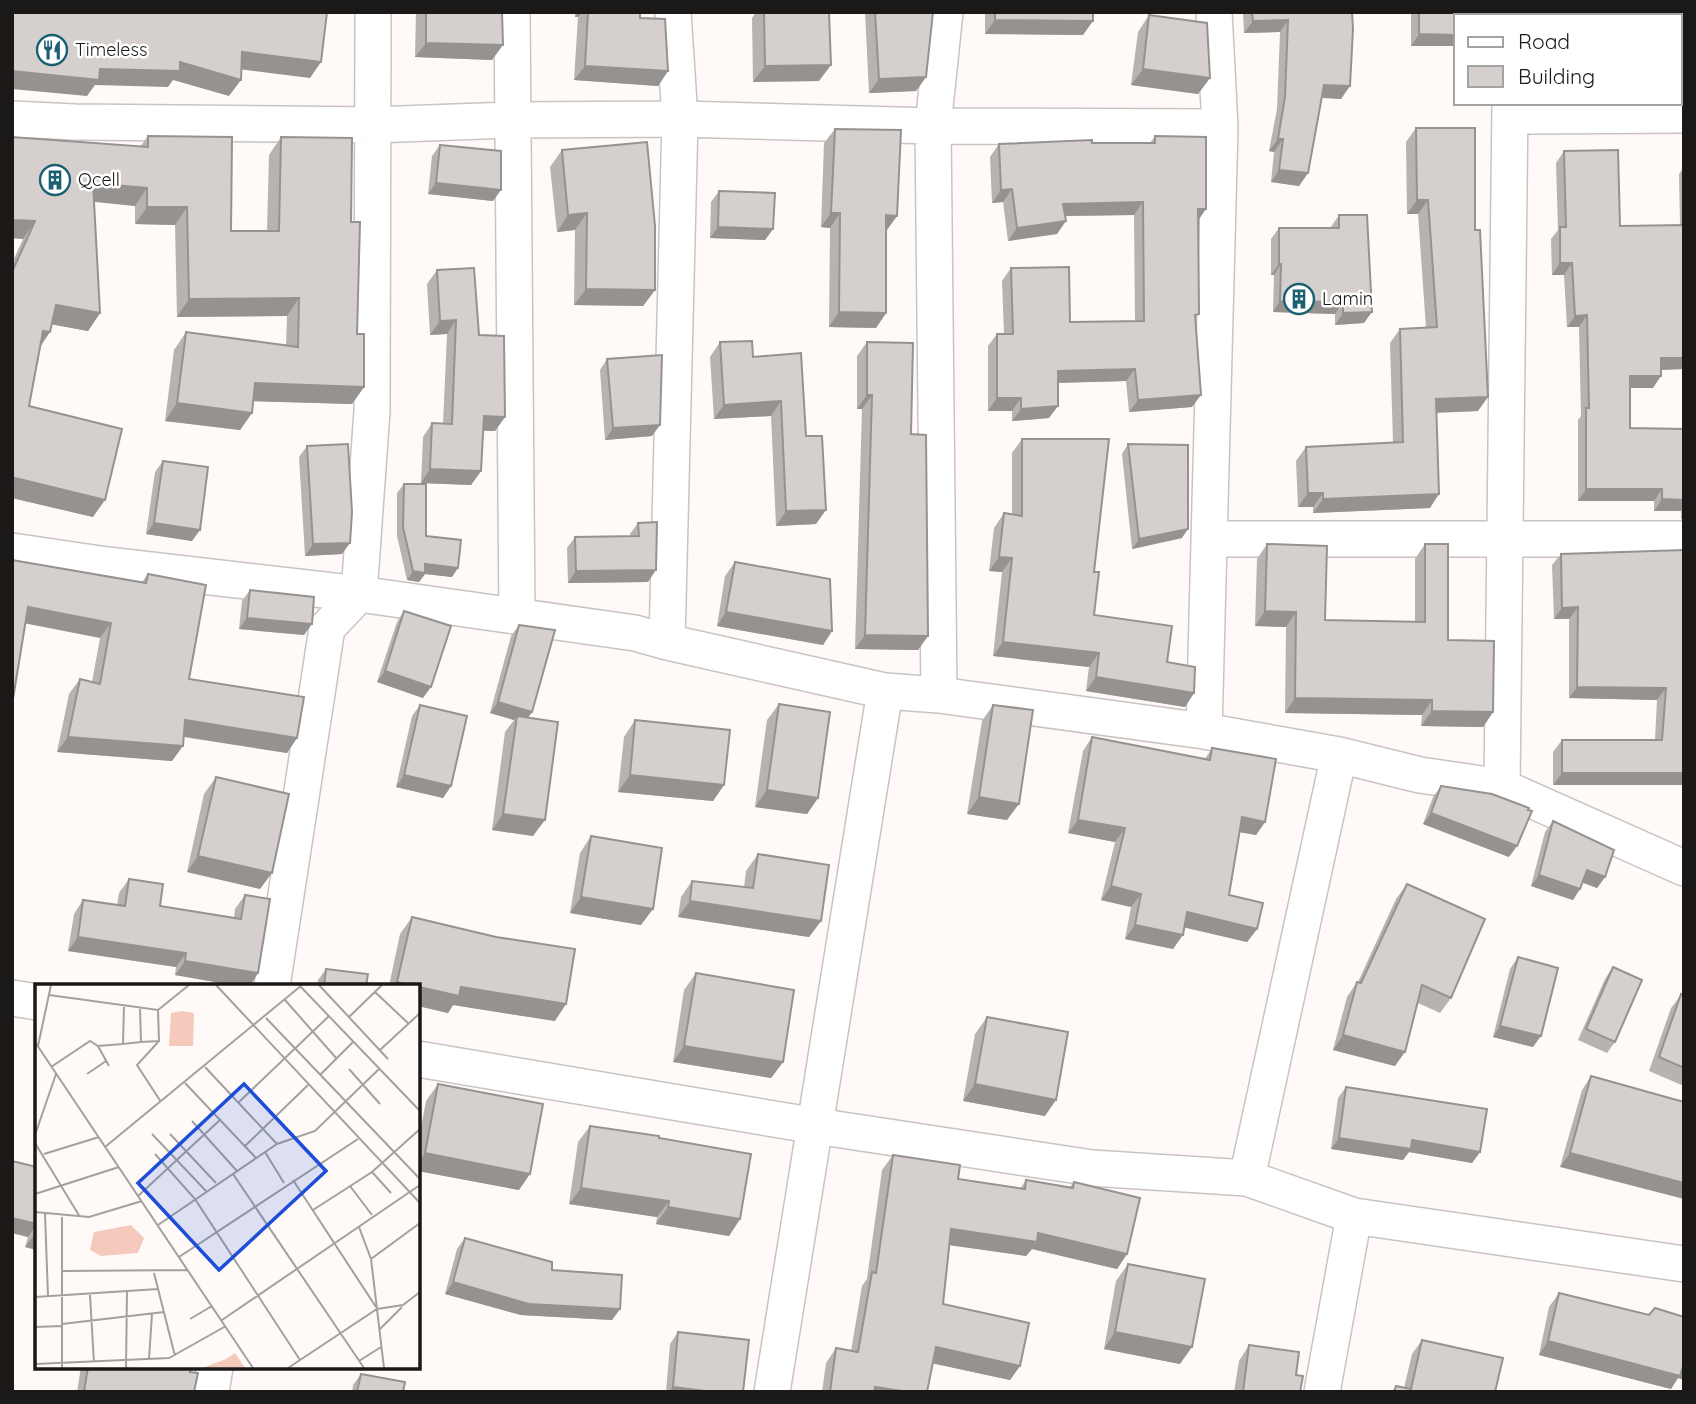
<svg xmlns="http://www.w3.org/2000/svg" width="1696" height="1404" font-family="Quicksand,sans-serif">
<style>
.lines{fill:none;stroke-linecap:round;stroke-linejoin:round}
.minor-casing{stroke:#c9c4c3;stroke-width:38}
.minor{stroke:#fff;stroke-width:35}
.wall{fill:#b7b3b1}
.shaded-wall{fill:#959290}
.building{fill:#d5d0ce;stroke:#959290;stroke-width:2}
.labels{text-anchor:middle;stroke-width:5;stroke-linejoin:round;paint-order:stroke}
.poi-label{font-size:18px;fill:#1b1918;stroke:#fff;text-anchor:start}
.inset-road{fill:none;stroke:#a4a09e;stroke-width:2}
.view{fill:#1d4ed8;fill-opacity:0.15;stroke:#1d4ed8;stroke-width:3.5}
.inset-edge{fill:none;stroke:#1b1918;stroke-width:3.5}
</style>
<rect width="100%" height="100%" fill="#fffaf8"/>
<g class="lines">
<g class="minor-casing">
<path id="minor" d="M 512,12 L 517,616
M 1509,12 L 1509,16
M 1510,116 L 1684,115
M 12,119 L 75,122 L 373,125 L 513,120 L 680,119 L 933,126 L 1220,127
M 1209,539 L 1684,539
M 12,551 L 107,565 L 359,594 L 635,633 L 667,642 L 885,691 L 939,695 L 1204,731 L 1339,755 L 1420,775 L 1502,787 L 1684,868
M 667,642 L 680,119 L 673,12
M 939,695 L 933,126 L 945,12
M 1204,731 L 1220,127 L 1214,12
M 1502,787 L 1510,103
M 272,986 L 327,628 L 359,594 L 372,411 L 373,12
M 12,998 L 37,1002
M 418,1059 L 816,1126 L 1092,1168 L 1247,1178 L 1354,1216 L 1684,1264
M 1247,1178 L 1339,755
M 211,1392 L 215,1367
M 772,1392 L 885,691
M 1322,1392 L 1354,1216"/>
</g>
<use href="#minor" class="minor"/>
</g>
<path class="wall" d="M 416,12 L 502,12 L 492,60 L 415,57 Z
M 575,12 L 640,12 L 640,18 L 668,71 L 658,86 L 574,80 L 578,17 L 575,17 Z
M 756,12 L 829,12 L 819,81 L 753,82 L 752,18 Z
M 865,12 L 933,12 L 926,77 L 916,91 L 869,93 Z
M 985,12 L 1093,12 L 1083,35 L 985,34 Z
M 1243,12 L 1352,12 L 1341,99 L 1321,98 L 1308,173 L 1299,186 L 1271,182 L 1274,152 L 1269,151 L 1277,109 L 1280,32 L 1244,33 Z
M 1411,12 L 1499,12 L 1411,46 Z
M 1563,12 L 1684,12 L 1680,16 L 1563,16 Z
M 1149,15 L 1210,78 L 1198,94 L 1131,85 L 1138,32 Z
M 1416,128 L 1475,230 L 1478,411 L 1436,413 L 1430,508 L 1313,513 L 1313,507 L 1298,507 L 1296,461 L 1306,447 L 1393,443 L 1390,343 L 1400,329 L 1426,328 L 1418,214 L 1407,214 L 1406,142 Z
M 835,129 L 897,216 L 886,230 L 886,313 L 876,328 L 829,327 L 830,228 L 821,227 L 824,143 Z
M 148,136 L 231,231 L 267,231 L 269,155 L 281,137 L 351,222 L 357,334 L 364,387 L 352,404 L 253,401 L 252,413 L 240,430 L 165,421 L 174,350 L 186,332 L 286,345 L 287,316 L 177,317 L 175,225 L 135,224 L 135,206 L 94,202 L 100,313 L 88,331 L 52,324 L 40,346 L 29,406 L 93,517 L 12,498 L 12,263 L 23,239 L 12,238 L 140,147 Z
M 1155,136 L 1198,221 L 1192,407 L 1129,412 L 1126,381 L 1058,383 L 1049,418 L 1012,421 L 1012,411 L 988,411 L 988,346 L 997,334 L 1004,334 L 1002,281 L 1011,268 L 1070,322 L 1135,322 L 1134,215 L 1065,216 L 1057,234 L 1008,241 L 1003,202 L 992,203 L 990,157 L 999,144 L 1150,143 Z
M 440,145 L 493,201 L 428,194 L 432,156 Z
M 562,150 L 655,290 L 643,306 L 574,305 L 575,230 L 557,232 L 550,167 Z
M 1564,151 L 1620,226 L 1680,225 L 1679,174 L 1684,167 L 1684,369 L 1661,370 L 1653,388 L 1630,388 L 1630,428 L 1684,429 L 1684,519 L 1681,519 L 1681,511 L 1654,511 L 1654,501 L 1578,501 L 1578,420 L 1581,416 L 1579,327 L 1567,327 L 1564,275 L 1552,275 L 1551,239 L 1558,230 L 1556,163 Z
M 719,191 L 773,229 L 765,240 L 710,238 L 711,202 Z
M 1339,215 L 1364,323 L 1335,325 L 1335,314 L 1273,312 L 1274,275 L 1271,275 L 1271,239 L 1279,228 L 1331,228 L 1331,227 Z
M 437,270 L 479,335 L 505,417 L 495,431 L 483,431 L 481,471 L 471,485 L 421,483 L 423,437 L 432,423 L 443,423 L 447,334 L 430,335 L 427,284 Z
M 720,342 L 753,357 L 806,436 L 816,524 L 776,526 L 771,416 L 714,419 L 710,357 Z
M 867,342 L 911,434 L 928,636 L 918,650 L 855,649 L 862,409 L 857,409 L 857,356 Z
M 607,359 L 652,436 L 605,440 L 600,370 Z
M 1022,439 L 1094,572 L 1094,615 L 1167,662 L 1194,693 L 1185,707 L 1086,691 L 1089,667 L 993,656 L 1002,572 L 989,571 L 994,528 L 1004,513 L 1012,514 L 1012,453 Z
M 1128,444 L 1182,538 L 1132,549 L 1122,454 Z
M 307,446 L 342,554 L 305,556 L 299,457 Z
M 163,461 L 192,541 L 146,534 L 155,472 Z
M 404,484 L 426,536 L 452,577 L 425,574 L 419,582 L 407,580 L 397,536 L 397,493 Z
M 638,523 L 648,582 L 568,583 L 567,548 L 575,537 L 630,537 L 630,534 Z
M 1267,544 L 1325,620 L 1415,622 L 1415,559 L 1425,544 L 1448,640 L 1493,712 L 1483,727 L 1421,726 L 1422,715 L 1285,713 L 1286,627 L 1255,626 L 1257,559 Z
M 1684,550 L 1684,785 L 1553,785 L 1553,752 L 1562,740 L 1655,740 L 1657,700 L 1569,698 L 1569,619 L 1554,619 L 1552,565 L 1561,554 Z
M 12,560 L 142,582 L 148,574 L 189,679 L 297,738 L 287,753 L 183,737 L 172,761 L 57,752 L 69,694 L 80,679 L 92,682 L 100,638 Z
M 735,562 L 832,631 L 823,645 L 717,626 L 725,576 Z
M 250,590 L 304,635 L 239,629 L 242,601 Z
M 404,611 L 423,698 L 377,682 L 397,622 Z
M 519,625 L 532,712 L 528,718 L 533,836 L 492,830 L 505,732 L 514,720 L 490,713 L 511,636 Z
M 779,704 L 818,798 L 807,814 L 755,807 L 767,720 Z
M 420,705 L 451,786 L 443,798 L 396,787 L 412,716 Z
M 993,705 L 1007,820 L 967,814 L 982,721 Z
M 635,720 L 724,785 L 713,801 L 618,792 L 624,737 Z
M 1092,737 L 1205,759 L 1212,748 L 1265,822 L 1256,835 L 1240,832 L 1229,895 L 1257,929 L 1247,942 L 1184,927 L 1173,949 L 1125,939 L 1131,907 L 1101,900 L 1115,842 L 1068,833 L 1083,751 Z
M 216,777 L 260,889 L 187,872 L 204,794 Z
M 1441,786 L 1509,857 L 1423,824 L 1433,797 Z
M 1553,821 L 1605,877 L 1597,888 L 1583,883 L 1573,900 L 1531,886 L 1545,832 Z
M 591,836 L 641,925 L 570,913 L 580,853 Z
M 758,854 L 821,921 L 809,937 L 678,917 L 681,897 L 692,881 L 744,887 L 746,871 Z
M 129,879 L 160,906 L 234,918 L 235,909 L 245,895 L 258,973 L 250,986 L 238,986 L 175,975 L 176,967 L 68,951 L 74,914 L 83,900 L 117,905 L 119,893 Z
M 1407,884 L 1451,998 L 1440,1013 L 1418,1003 L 1395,1066 L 1333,1050 L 1347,997 L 1357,982 L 1358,982 L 1396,899 Z
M 412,917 L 555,1021 L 453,1005 L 448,1013 L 418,1006 L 418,986 L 389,986 L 400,934 Z
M 1518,957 L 1533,1047 L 1493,1037 L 1510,969 Z
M 1613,967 L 1615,1042 L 1607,1053 L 1578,1040 L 1605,979 Z
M 326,969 L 366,986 L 318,986 L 318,980 Z
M 696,973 L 783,1062 L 771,1078 L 673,1062 L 684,990 Z
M 1684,986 L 1684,1086 L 1649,1071 L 1671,1008 L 1681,995 Z
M 987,1017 L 1045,1116 L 963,1101 L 975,1034 Z
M 1591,1076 L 1684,1102 L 1560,1167 L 1582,1090 Z
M 438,1084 L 519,1190 L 418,1171 L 418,1143 L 426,1101 Z
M 1346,1087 L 1480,1152 L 1472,1163 L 1409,1152 L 1403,1160 L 1331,1149 L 1338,1098 Z
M 590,1126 L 659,1138 L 740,1219 L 729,1236 L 656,1224 L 657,1217 L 569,1204 L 578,1142 Z
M 893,1155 L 958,1179 L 1020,1189 L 1026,1180 L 1070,1187 L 1074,1182 L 1127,1254 L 1117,1269 L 1032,1249 L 1026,1256 L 950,1245 L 943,1304 L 1020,1366 L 1010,1380 L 933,1363 L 927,1392 L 822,1392 L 826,1363 L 836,1348 L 851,1351 L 862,1286 L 867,1279 L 882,1170 Z
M 12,1161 L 37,1167 L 37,1250 L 25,1247 L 28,1237 L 12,1233 Z
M 465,1238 L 552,1270 L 620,1309 L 612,1320 L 521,1315 L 445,1294 L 457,1249 Z
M 1128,1264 L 1180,1364 L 1104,1349 L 1116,1281 Z
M 1559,1293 L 1649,1315 L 1684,1317 L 1684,1380 L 1678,1378 L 1671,1389 L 1539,1355 L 1549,1307 Z
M 678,1332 L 743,1392 L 666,1392 L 670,1344 Z
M 1422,1340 L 1495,1392 L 1392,1392 L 1396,1386 L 1404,1388 L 1412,1354 Z
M 1249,1345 L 1296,1375 L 1300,1392 L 1234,1392 L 1239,1361 Z
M 81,1367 L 190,1367 L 190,1372 L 194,1392 L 77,1392 Z
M 361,1374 L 403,1392 L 352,1392 L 353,1385 Z"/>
<path class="shaded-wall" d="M 578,12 L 582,12 L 578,17 L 575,17 Z
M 995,20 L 1093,21 L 1083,35 L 985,34 Z
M 1288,20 L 1280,32 L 1244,33 L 1253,21 Z
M 1419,34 L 1456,35 L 1456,46 L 1411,46 Z
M 426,43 L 503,45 L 492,60 L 415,57 Z
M 242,52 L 321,62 L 310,78 L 230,68 Z
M 180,62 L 241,80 L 229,96 L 173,80 L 168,87 L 95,85 L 87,96 L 12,89 L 12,71 L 100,69 Z
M 831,65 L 819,81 L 753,82 L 765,66 Z
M 585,66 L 668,71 L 658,86 L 574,80 Z
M 1143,69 L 1210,78 L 1198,94 L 1131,85 Z
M 926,77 L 916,91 L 869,93 L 879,79 Z
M 1680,78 L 1684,78 L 1684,91 L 1680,91 Z
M 1324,85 L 1350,86 L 1341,99 L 1315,97 Z
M 1278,139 L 1283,139 L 1274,152 L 1269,151 Z
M 1279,170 L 1308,173 L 1299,186 L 1271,182 Z
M 93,183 L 147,188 L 135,206 L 81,200 Z
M 436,183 L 501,190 L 493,201 L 428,194 Z
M 1012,189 L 1003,202 L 992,203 L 1001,190 Z
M 1417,200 L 1428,200 L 1418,214 L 1407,214 Z
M 1143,202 L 1134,215 L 1055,216 L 1063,204 Z
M 147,207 L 187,207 L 175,225 L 135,224 Z
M 1198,209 L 1206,209 L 1197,222 Z
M 587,213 L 575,230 L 557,232 L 568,215 Z
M 831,213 L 840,213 L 830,228 L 821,227 Z
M 886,215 L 897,216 L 887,230 L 876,230 Z
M 12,220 L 35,221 L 23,239 L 12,238 Z
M 1066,221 L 1057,234 L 1008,241 L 1017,228 Z
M 718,227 L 773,229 L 765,240 L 710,238 Z
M 1560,263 L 1572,263 L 1564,275 L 1552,275 Z
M 1279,264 L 1281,264 L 1274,275 L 1271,275 Z
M 586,289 L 655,290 L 643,306 L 574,305 Z
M 299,298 L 287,316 L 177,317 L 189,299 Z
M 1280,301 L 1343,302 L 1335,314 L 1273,312 Z
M 56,305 L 100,313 L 88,331 L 44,323 Z
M 839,312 L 886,313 L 876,328 L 829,327 Z
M 1372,312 L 1364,323 L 1335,325 L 1343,313 Z
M 1587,315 L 1579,327 L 1567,327 L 1575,316 Z
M 456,320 L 447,334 L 430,335 L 440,321 Z
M 43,331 L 50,332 L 38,350 Z
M 1661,358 L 1684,358 L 1684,369 L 1653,370 Z
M 1135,369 L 1126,381 L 1050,383 L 1058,371 Z
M 1630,376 L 1661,376 L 1653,388 L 1622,388 Z
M 255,383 L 364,387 L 352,404 L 243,401 Z
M 867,395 L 872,395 L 862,409 L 857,409 Z
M 1201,395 L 1192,407 L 1129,412 L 1138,400 Z
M 1488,397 L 1478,411 L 1426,413 L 1436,399 Z
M 997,398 L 1021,398 L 1012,411 L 988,411 Z
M 781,401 L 771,416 L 714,419 L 724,405 Z
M 177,403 L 252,413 L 240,430 L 165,421 Z
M 1058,406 L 1049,418 L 1012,421 L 1021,409 Z
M 484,416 L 505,417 L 495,431 L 474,430 Z
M 660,425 L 652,436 L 605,440 L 613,428 Z
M 430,469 L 481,471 L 471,485 L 421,483 Z
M 15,478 L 105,500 L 93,517 L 12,498 L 12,482 Z
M 1586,489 L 1662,489 L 1654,501 L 1578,501 Z
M 1308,493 L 1323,493 L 1313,507 L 1298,507 Z
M 1439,494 L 1430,508 L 1313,513 L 1323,499 Z
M 1662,499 L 1684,500 L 1684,507 L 1681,511 L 1654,511 Z
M 826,510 L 816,524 L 776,526 L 786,511 Z
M 154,523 L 200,530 L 192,541 L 146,534 Z
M 1188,529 L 1182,538 L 1132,549 L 1139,539 Z
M 350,543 L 342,554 L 305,556 L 313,544 Z
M 999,557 L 1012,558 L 1002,572 L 989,571 Z
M 425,564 L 458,568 L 452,577 L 425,574 L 419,582 L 407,580 L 413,571 Z
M 656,570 L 648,582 L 568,583 L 576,571 Z
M 28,607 L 111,623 L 100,638 L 18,622 Z
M 1578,607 L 1569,619 L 1554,619 L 1562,608 Z
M 1265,611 L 1296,612 L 1286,627 L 1255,626 Z
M 726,612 L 832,631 L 823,645 L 717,626 Z
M 247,618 L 312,624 L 304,635 L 239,629 Z
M 865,635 L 928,636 L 918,650 L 855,649 Z
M 1003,642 L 1099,653 L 1089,667 L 993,656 Z
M 385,671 L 431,687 L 423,698 L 377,682 Z
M 1096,677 L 1194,693 L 1185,707 L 1086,691 Z
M 1577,687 L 1666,688 L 1657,700 L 1569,698 Z
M 1295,698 L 1432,700 L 1422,715 L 1285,713 Z
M 498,702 L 532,712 L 524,723 L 517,716 L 514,720 L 490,713 Z
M 1432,711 L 1493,712 L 1483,727 L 1421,726 Z
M 185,720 L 297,738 L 287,753 L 174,735 Z
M 68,737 L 183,746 L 172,761 L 57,752 Z
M 1562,773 L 1684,773 L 1684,785 L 1553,785 Z
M 404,775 L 451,786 L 443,798 L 396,787 Z
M 630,775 L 724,785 L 713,801 L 618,792 Z
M 767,790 L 818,798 L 807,814 L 755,807 Z
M 979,797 L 1019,804 L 1007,820 L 967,814 Z
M 1431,813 L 1517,846 L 1509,857 L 1423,824 Z
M 503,814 L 545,820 L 533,836 L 492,830 Z
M 1242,817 L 1265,822 L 1256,835 L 1233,831 Z
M 1078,820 L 1125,828 L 1115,842 L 1068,833 Z
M 198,856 L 272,873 L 260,889 L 187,872 Z
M 1587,870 L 1605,877 L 1597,888 L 1579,881 Z
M 1539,875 L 1580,889 L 1573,900 L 1531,886 Z
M 1111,886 L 1141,894 L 1131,907 L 1101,900 Z
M 581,897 L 653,909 L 641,925 L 570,913 Z
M 690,901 L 821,921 L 809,937 L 678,917 Z
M 1187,912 L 1257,929 L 1247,942 L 1178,926 Z
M 1135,925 L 1183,935 L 1173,949 L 1125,939 Z
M 78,937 L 186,953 L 176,967 L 68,951 Z
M 185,961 L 258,973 L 250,986 L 238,986 L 175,975 Z
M 397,982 L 414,986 L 395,986 Z
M 418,987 L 461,987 L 566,1004 L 555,1021 L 453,1005 L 448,1013 L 418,1006 Z
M 1500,1026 L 1541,1036 L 1533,1047 L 1493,1037 Z
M 1343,1035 L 1405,1052 L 1395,1066 L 1333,1050 Z
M 684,1046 L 783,1062 L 771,1078 L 673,1062 Z
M 975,1084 L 1056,1100 L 1045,1116 L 963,1101 Z
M 1339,1138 L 1412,1140 L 1480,1152 L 1472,1163 L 1409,1152 L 1403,1160 L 1331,1149 Z
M 425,1153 L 530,1174 L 519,1190 L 418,1171 L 418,1163 Z
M 1570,1153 L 1684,1183 L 1684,1199 L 1560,1167 Z
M 581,1188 L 669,1201 L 657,1217 L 569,1204 Z
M 668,1207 L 740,1219 L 729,1236 L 656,1224 Z
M 12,1218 L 37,1224 L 28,1237 L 12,1233 Z
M 951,1229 L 1038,1233 L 1127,1254 L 1117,1269 L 1032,1249 L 1026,1256 L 941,1244 Z
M 35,1234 L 37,1234 L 37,1250 L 25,1247 Z
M 453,1282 L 620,1309 L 612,1320 L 521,1315 L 445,1294 Z
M 1115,1332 L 1192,1347 L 1180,1364 L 1104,1349 Z
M 1548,1341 L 1684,1363 L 1684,1380 L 1678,1378 L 1671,1389 L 1539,1355 Z
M 936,1347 L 1020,1366 L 1010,1380 L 926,1362 Z
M 673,1387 L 714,1392 L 669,1392 Z
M 875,1387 L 908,1392 L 871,1392 Z"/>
<path class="building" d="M 12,12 L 327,12 L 321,62 L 242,52 L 241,80 L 180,62 L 180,71 L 100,69 L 99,80 L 12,71 Z
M 426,12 L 502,12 L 503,45 L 426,43 Z
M 588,12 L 640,12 L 640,18 L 665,19 L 668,71 L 585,66 Z
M 764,12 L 829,12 L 831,65 L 765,66 Z
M 875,12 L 933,12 L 926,77 L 879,79 Z
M 995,12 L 1093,12 L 1093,21 L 995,20 Z
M 1252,12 L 1352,12 L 1353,29 L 1350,86 L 1324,85 L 1308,173 L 1279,170 L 1283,139 L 1278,139 L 1285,97 L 1288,20 L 1253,21 Z
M 1419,12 L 1499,12 L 1500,16 L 1456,16 L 1456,35 L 1419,34 Z
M 1571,12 L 1684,12 L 1684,78 L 1680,78 L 1680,16 L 1570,16 Z
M 1149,15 L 1207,23 L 1210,78 L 1143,69 Z
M 1416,128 L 1475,128 L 1475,230 L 1480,230 L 1488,397 L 1436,399 L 1439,494 L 1323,499 L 1323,493 L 1308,493 L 1306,447 L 1403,442 L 1400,329 L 1437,327 L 1428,200 L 1417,200 Z
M 835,129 L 901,130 L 897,216 L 886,215 L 886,313 L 839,312 L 840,213 L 831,213 Z
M 148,136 L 232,137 L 231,231 L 279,231 L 281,137 L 352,138 L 351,222 L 360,222 L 357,334 L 364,334 L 364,387 L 255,383 L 252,413 L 177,403 L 186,332 L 298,347 L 299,298 L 189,299 L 187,207 L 147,207 L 147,188 L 93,183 L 100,313 L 56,305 L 50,332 L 43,331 L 29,406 L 122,429 L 105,500 L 15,478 L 12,492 L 12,272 L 35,221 L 12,220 L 12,137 L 148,147 Z
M 1155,136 L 1206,137 L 1206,209 L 1198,209 L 1199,314 L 1195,315 L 1201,395 L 1138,400 L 1135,369 L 1058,371 L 1058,406 L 1021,409 L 1021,398 L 997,398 L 997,334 L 1013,334 L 1011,268 L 1069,267 L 1070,322 L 1144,321 L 1143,202 L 1063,204 L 1066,221 L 1017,228 L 1012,189 L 1001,190 L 999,144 L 1092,140 L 1092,143 L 1155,143 Z
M 647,142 L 655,226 L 655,290 L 586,289 L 587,213 L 568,215 L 562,150 Z
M 440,145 L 501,151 L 501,190 L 436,183 Z
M 1618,150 L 1620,226 L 1684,225 L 1684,358 L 1661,358 L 1661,376 L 1630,376 L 1630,428 L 1684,429 L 1684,500 L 1662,499 L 1662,489 L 1586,489 L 1586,408 L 1589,408 L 1587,315 L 1575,316 L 1572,263 L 1560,263 L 1560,227 L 1566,227 L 1564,151 Z
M 719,191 L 775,193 L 773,229 L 718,227 Z
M 1339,215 L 1367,215 L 1372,312 L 1343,313 L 1343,302 L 1280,301 L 1281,264 L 1279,264 L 1279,228 L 1339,228 Z
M 474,268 L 479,335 L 504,336 L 505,417 L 484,416 L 481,471 L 430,469 L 432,423 L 452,424 L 456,320 L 440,321 L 437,270 Z
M 752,341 L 753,357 L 801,353 L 806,436 L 822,436 L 826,510 L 786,511 L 781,401 L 724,405 L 720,342 Z
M 867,342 L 913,343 L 911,434 L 926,435 L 928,636 L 865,635 L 872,395 L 867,395 Z
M 662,355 L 660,425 L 613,428 L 607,359 Z
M 1022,439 L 1109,439 L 1094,572 L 1099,572 L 1094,615 L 1172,626 L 1167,662 L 1195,667 L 1194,693 L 1096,677 L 1099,653 L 1003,642 L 1012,558 L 999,557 L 1004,513 L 1022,516 Z
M 348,444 L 352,512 L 350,543 L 313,544 L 307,446 Z
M 1128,444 L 1188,445 L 1188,529 L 1139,539 Z
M 163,461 L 208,467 L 200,530 L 154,523 Z
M 404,484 L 426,484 L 426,536 L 461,540 L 458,568 L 425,564 L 425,573 L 413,571 L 403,527 Z
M 657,522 L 656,570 L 576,571 L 575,537 L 639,536 L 638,523 Z
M 1267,544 L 1327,546 L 1325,620 L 1425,622 L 1425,544 L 1448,544 L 1448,640 L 1494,641 L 1493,712 L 1432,711 L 1432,700 L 1295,698 L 1296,612 L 1265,611 Z
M 1684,550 L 1684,773 L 1562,773 L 1562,740 L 1662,740 L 1666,688 L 1577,687 L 1578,607 L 1562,608 L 1561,554 Z
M 12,560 L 146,583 L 148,574 L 206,585 L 189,679 L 304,697 L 297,738 L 185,720 L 183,746 L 68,737 L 80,679 L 100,684 L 111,623 L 28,607 L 12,705 Z
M 735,562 L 830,579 L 832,631 L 726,612 Z
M 250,590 L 314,597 L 312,624 L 247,618 Z
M 404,611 L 451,626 L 431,687 L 385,671 Z
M 519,625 L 555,630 L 532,712 L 498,702 Z
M 779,704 L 830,712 L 818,798 L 767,790 Z
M 420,705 L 467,716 L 451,786 L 404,775 Z
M 993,705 L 1033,710 L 1019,804 L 979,797 Z
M 517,716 L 558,722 L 545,820 L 503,814 Z
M 635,720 L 730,730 L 724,785 L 630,775 Z
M 1092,737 L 1210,760 L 1212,748 L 1276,759 L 1265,822 L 1242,817 L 1229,895 L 1263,903 L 1257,929 L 1187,912 L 1183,935 L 1135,925 L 1141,894 L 1111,886 L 1125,828 L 1078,820 Z
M 216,777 L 289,794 L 272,873 L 198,856 Z
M 1441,786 L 1492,794 L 1529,808 L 1528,810 L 1532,811 L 1517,846 L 1431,813 Z
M 1553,821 L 1614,850 L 1605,877 L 1587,870 L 1580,889 L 1539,875 Z
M 591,836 L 662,848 L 653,909 L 581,897 Z
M 758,854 L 829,865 L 821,921 L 690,901 L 692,881 L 753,888 Z
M 129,879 L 163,884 L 160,906 L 241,919 L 245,895 L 270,899 L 258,973 L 185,961 L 186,953 L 78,937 L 83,900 L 125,906 Z
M 1407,884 L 1485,919 L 1451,998 L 1422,985 L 1405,1052 L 1343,1035 L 1357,982 L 1361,983 Z
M 412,917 L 496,937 L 575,949 L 566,1004 L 461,987 L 459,996 L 397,982 Z
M 1518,957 L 1558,968 L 1541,1036 L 1500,1026 Z
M 1613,967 L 1642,980 L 1615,1042 L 1586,1029 Z
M 326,969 L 368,974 L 366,986 L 324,986 Z
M 696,973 L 794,990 L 783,1062 L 684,1046 Z
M 1681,994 L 1684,995 L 1684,1068 L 1659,1057 Z
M 987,1017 L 1068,1032 L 1056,1100 L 975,1084 Z
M 1591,1076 L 1684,1102 L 1684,1183 L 1570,1153 Z
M 438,1084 L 543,1104 L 530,1174 L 425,1153 Z
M 1346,1087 L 1487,1109 L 1480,1152 L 1412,1140 L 1411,1149 L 1339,1138 Z
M 590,1126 L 659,1136 L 659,1138 L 751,1154 L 740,1219 L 668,1207 L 669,1201 L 581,1188 Z
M 893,1155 L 960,1165 L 958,1179 L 1025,1189 L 1026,1180 L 1073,1188 L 1074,1182 L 1140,1198 L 1127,1254 L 1038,1233 L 1037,1242 L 951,1229 L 943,1304 L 1029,1323 L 1020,1366 L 936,1347 L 927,1392 L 908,1392 L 875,1387 L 874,1392 L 830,1392 L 836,1348 L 858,1352 L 872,1272 L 876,1273 Z
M 12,1161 L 37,1167 L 37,1224 L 12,1218 Z
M 465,1238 L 552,1262 L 552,1270 L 622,1275 L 620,1309 L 529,1304 L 453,1282 Z
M 1128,1264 L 1205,1279 L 1192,1347 L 1115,1332 Z
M 1559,1293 L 1649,1315 L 1655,1308 L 1684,1317 L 1684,1363 L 1680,1376 L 1548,1341 Z
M 678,1332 L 749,1340 L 743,1392 L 714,1392 L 673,1387 Z
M 1422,1340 L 1503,1358 L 1495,1392 L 1394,1392 L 1396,1386 L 1411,1389 Z
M 1249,1345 L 1299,1352 L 1296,1375 L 1303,1376 L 1300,1392 L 1243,1392 Z
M 88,1367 L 190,1367 L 190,1372 L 198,1373 L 194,1392 L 84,1392 Z
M 361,1374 L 405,1382 L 403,1392 L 357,1392 Z"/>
<defs>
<g id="restaurant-ring" transform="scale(1.575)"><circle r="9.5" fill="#fff" stroke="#1b6072" stroke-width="1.5"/><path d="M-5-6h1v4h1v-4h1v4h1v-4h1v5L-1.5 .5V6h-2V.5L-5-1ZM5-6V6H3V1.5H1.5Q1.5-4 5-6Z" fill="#1b6072"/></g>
<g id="building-ring" transform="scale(1.575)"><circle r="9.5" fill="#fff" stroke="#1b6072" stroke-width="1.5"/><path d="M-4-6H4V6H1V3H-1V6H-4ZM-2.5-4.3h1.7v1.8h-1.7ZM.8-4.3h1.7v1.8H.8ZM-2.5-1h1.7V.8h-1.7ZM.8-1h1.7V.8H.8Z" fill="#1b6072"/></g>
</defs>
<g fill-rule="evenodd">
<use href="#restaurant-ring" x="52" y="50"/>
<use href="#building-ring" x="55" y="180"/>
<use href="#building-ring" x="1299" y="299"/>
</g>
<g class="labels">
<g class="poi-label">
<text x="75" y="56">Timeless</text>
<text x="78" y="186">Qcell</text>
<text x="1322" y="305">Lamin</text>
</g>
</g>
<g transform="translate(35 984)">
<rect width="385" height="385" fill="#fffaf8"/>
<path d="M 147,27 L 159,29 L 158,62 L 134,62 L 136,29 ZM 96,241 L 109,254 L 103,269 L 66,272 L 55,266 L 59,248 ZM 200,369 L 210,384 L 167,384 L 191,375 Z" fill="#f5cabc"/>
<path class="inset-road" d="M 181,1 L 385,219M 284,1 L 353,75M 265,2 L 385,127M 340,8 L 374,40M 14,11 L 123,26 L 154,1M 250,16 L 302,75M 89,21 L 88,60 L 106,58M 105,23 L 106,58 L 124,57 L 123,26M 314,33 L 347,1M 231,34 L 385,195M 124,57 L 102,81 L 126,118M 0,58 L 218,384M 3,62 L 16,1M 63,62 L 74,82M 345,66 L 385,29M 16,83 L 55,57 L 63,62 L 88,60M 170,83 L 242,160M 314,85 L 345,120M 52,90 L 71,77M 285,91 L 318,58M 150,99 L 221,174M 204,118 L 294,32M 157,137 L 202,187M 117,150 L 171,207M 135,150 L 181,199M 0,151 L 21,90M 0,159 L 45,233M 210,162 L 273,101M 70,163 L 267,1M 230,168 L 249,199M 9,170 L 64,153M 120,170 L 160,215 L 265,376M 337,188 L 356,209M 198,190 L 329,384M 258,196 L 341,323M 315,202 L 337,231M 0,210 L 84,183M 103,212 L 186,135M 278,226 L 337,188 L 385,145M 0,228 L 54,233 L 107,217M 10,230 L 13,312M 27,233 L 27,384M 123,241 L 242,160 L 280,147 L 344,85M 324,243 L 336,275M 144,273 L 323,155M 27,287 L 153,286M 119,289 L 140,372M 55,311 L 59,379M 0,313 L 123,305M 155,335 L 177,322M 187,336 L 385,201M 27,340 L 129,328M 0,343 L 27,342M 345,345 L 367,323M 114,375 L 117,330M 324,377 L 346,363M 0,380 L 134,374 L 191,342M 91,384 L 92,308M 253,384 L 342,325 L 368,321 L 385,308M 349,384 L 336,275 L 385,239"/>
<path class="view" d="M 209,100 L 291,187 L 184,286 L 103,199 Z"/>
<rect width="385" height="385" class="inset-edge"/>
</g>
<rect width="1696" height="1404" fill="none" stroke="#1b1918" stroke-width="28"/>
<rect x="1454" y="14" width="228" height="91" fill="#ffffff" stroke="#a4a3a3" stroke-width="2"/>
<rect x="1468" y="37" width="35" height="10" fill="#ffffff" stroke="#a4a3a3" stroke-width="2"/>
<text x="1518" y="49" font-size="21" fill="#1b1918">Road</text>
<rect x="1468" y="66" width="35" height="21" fill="#d5d0ce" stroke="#a4a3a3" stroke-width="2"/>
<text x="1518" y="84" font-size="21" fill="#1b1918">Building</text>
</svg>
